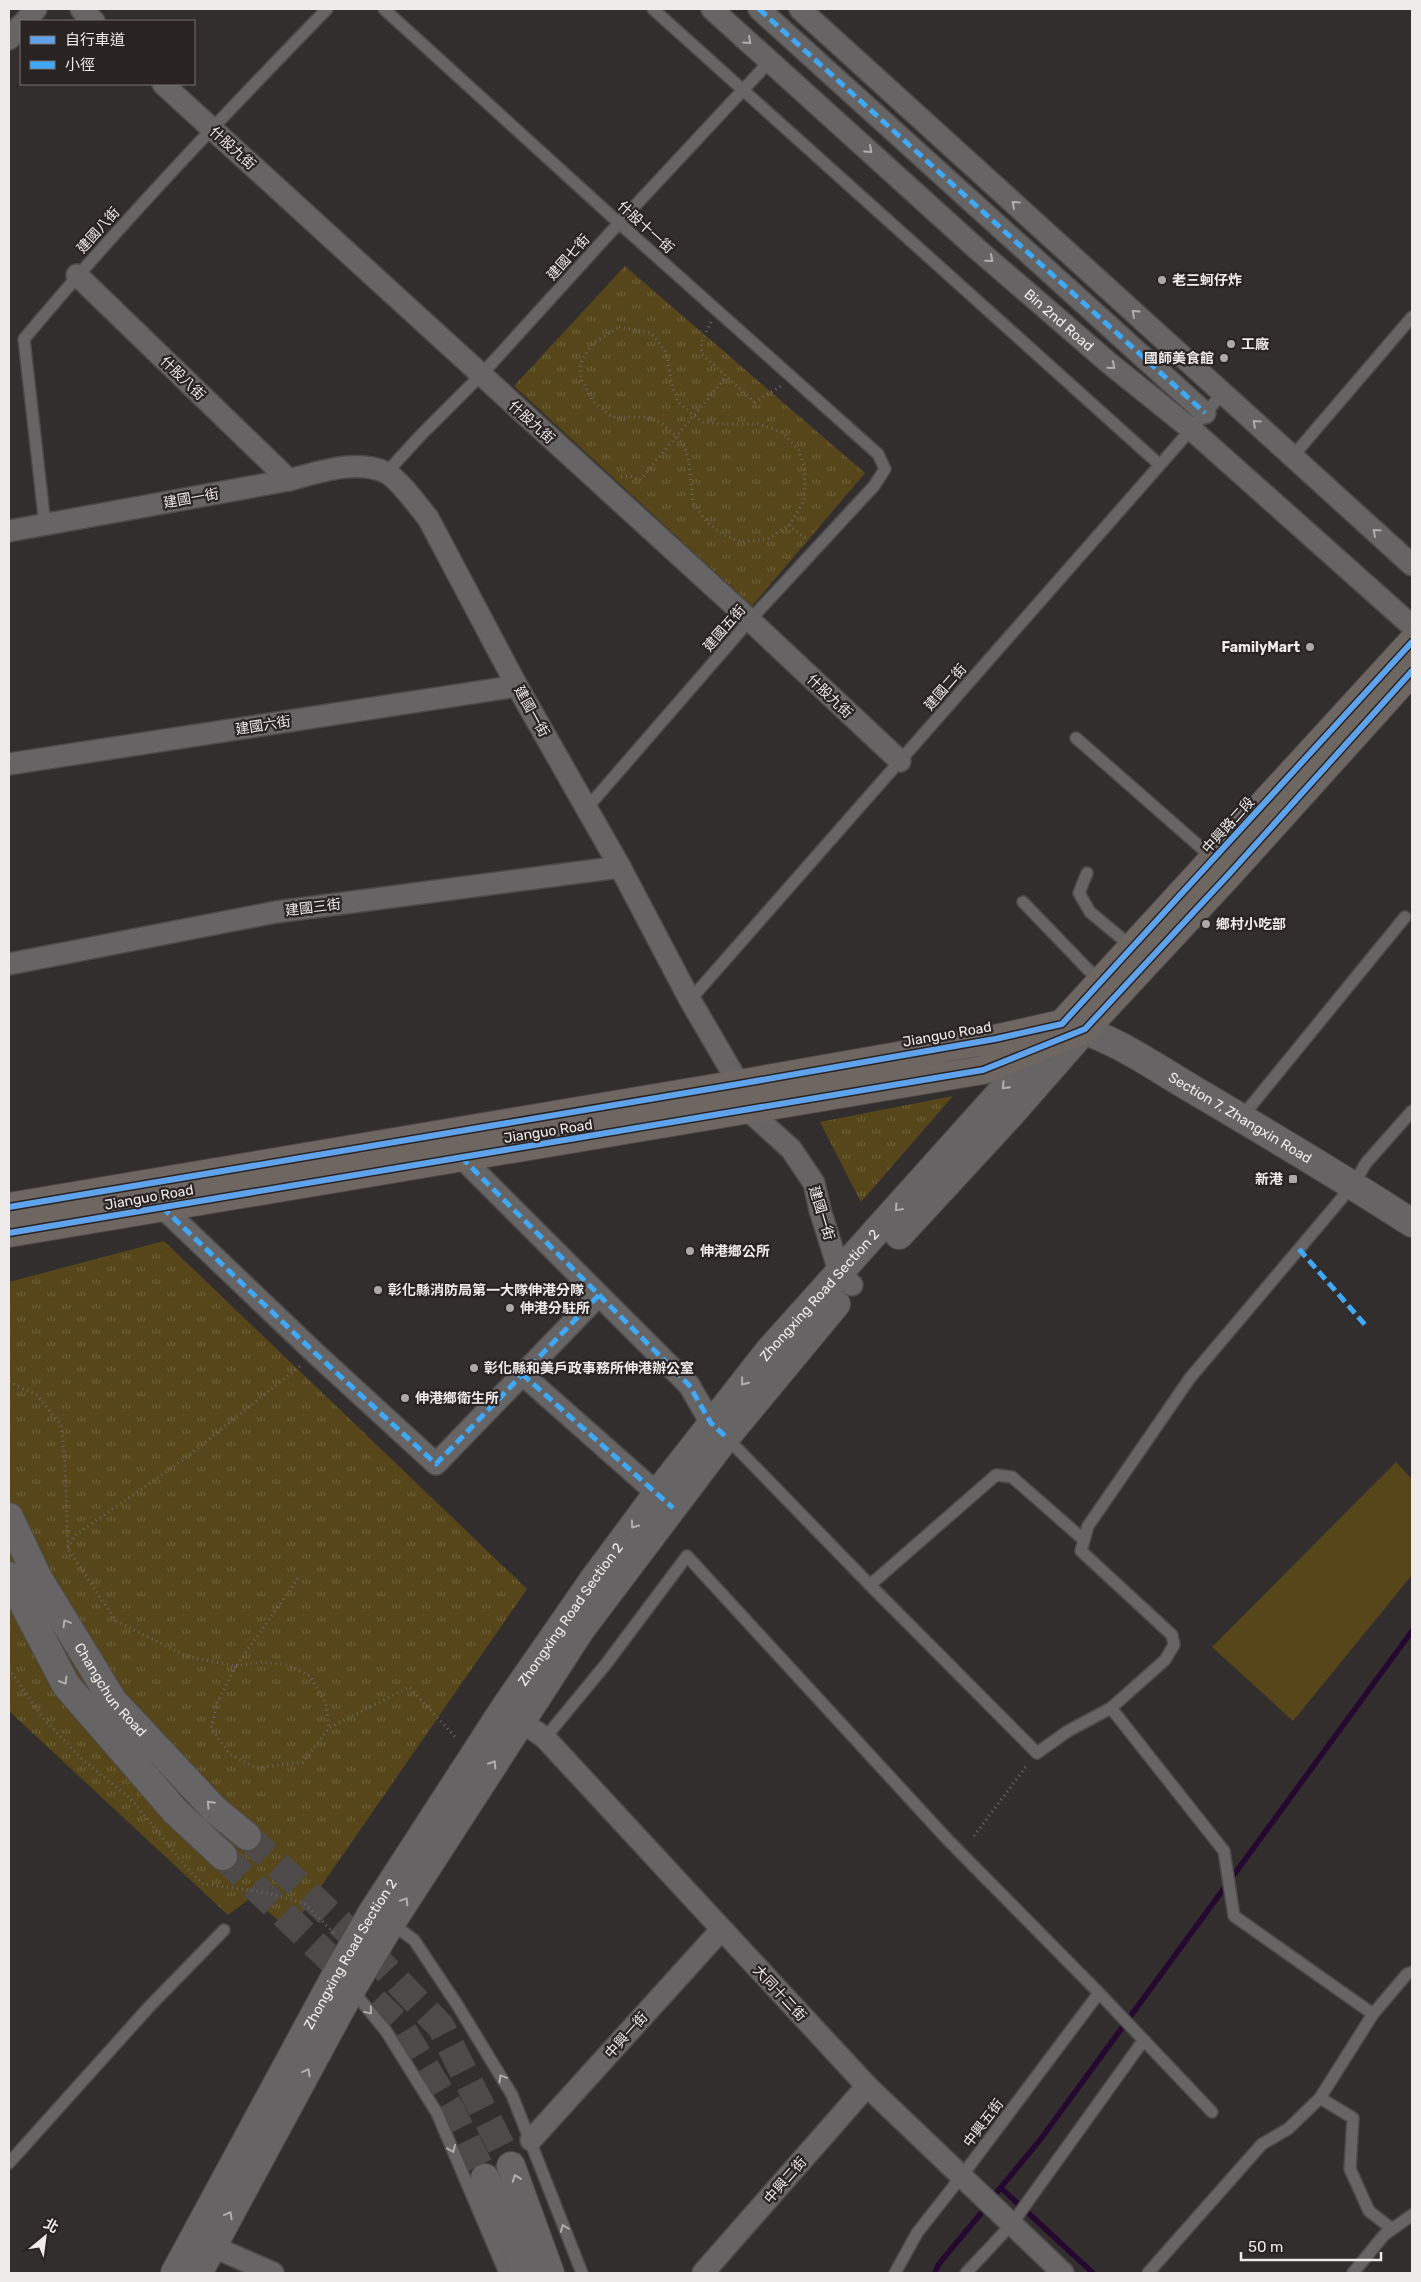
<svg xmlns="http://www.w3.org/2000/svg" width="1421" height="2282" font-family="Rubik,'Noto Sans TC',sans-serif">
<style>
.grass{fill:#564619}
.park{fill:url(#park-tufts)}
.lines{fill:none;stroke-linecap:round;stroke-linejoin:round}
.stream{stroke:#25072f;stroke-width:5.5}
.secondary-tunnel{stroke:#4e4a4a;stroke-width:28;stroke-dasharray:28 14;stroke-linecap:butt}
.lane-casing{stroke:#4d4949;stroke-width:14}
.street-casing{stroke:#4d4949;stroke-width:24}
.secondary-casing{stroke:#4d4949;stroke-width:30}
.primary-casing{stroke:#4d4949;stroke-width:30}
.path{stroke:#6a6867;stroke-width:3;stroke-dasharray:1 4;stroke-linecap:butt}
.lane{stroke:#666464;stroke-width:11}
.street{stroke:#666464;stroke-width:21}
.secondary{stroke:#666464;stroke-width:28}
.primary{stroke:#6e6661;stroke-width:28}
.quiet{stroke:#3fa9f5;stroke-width:5;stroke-dasharray:10 5;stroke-linecap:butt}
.cycleway-casing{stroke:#292323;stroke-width:9}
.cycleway{stroke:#60a3ed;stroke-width:6}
.oneway{stroke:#b2aeae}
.poi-dot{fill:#aea9a9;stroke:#292323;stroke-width:2}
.labels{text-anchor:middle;stroke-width:4.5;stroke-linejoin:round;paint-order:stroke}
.street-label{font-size:14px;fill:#f0ebeb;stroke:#292323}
.poi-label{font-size:14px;font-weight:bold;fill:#f0ebeb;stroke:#292323;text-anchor:start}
</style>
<defs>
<pattern id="park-tufts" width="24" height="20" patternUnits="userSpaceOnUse" patternTransform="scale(1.25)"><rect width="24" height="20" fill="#564619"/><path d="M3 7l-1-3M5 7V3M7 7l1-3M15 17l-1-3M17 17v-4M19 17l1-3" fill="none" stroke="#6f613b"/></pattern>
</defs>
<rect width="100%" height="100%" fill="#322e2e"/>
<path class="grass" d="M 1396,1462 L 1412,1479 L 1412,1575 L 1293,1721 L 1212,1647 Z"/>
<path class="park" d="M 625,266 L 865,473 L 752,606 L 514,386 Z
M 953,1096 L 861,1202 L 820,1122 Z
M 164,1241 L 527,1589 L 290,1931 L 252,1897 L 228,1915 L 9,1711 L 9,1282 Z"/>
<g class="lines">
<path class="stream" d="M 1001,2188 L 1093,2273
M 992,2198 L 1040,2140 L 1412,1631
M 935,2273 L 938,2265 L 987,2206"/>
<path class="secondary-tunnel" d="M 247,1836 L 364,1946 L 441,2027 L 511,2166
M 223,1856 L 400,2026 L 452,2112 L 485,2178"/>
<g class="lane-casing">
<path id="lane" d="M 384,9 L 619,223 L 878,454 L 885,469 L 874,486 L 750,620 L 587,808
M 653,9 L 1160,465
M 1293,456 L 1412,317
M 387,472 L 421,435 L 481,375 L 619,223 L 770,61
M 45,525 L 24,339 C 120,224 223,116 327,9
M 1076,738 L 1214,859
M 1087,873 L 1079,893 L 1090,912 L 1132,947
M 1023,902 L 1100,982
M 690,1000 L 1223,393
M 1241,1118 L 1405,917
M 726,1437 L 870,1585 L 1037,1753 L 1068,1731 L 1111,1708 L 1165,1660 L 1174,1645 L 1172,1635 L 1081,1551 L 1088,1526 L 1190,1378 L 1353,1185 L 1366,1163 L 1412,1111
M 870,1585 L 996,1475 L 1012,1477 L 1084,1540
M 1111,1708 L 1224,1851 L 1234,1916 L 1373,2014
M 545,1738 L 606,1664 L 687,1556 L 947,1839 L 1099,1993 L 1212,2112
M 391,1923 L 414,1940 L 458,2006 L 512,2095 L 582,2273
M 352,1990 L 386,2031 L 437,2113 L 505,2273
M 1320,2098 L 1353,2118 L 1350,2169 L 1369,2211 L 1392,2229
M 9,2163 L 149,2007 L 224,1930
M 895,2273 L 917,2233 L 961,2177 L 1099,1993
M 966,2273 L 1011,2225 L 1143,2041
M 1148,2273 L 1262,2144 L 1288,2129 L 1320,2098 L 1373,2014 L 1407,1974 L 1412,1972
M 1353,2273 L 1384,2235 L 1412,2215"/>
</g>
<g class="street-casing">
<g id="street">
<path d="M 81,9 L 94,21"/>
<path id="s1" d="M 712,9 L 977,249 L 1109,363 L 1191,429 L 1412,626"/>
<path d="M 759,9 L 1205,413"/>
<path d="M 800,9 L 1412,565"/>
<path d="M 25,21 L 36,9"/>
<path d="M 9,39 L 21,25"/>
<path d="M 163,84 L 738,609 L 900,761"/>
<path d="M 77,275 L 289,480"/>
<path d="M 9,531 L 289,480 C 319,472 356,459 385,472 C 397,477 419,507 428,518 L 517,686 L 620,867 L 690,1000 L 739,1084 L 749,1111 L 791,1149 L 814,1183 L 820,1210 L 840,1274 L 852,1285"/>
<path d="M 9,764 L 517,686"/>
<path d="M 9,964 L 276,912 L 620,867"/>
<path d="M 461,1157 L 689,1385 L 711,1423 L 723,1434"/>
<path d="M 162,1207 L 315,1353 L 436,1464 L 599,1295"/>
<path d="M 522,1374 L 669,1504"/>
<path d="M 510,1710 L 521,1721 L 545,1738 L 867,2086 L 1063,2273"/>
<path d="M 531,2140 L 721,1930"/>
<path d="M 198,2240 L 273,2273"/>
<path d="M 703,2273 L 867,2086"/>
</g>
</g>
<g class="secondary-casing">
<g id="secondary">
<path d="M 899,1235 L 1008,1117 L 1085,1029"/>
<path id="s2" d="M 9,1517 L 38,1578 L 113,1701 L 215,1810 L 247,1836"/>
<path d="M 9,1576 L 66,1685 L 175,1811 L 223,1856"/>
<path d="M 511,2166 L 550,2273"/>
<path d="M 485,2178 L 526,2273"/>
<path id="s3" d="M 175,2273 L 335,1977 L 372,1913 L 506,1706 L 594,1579 L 657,1494 L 769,1351 L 1062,1024 C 1109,1034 1153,1066 1194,1090 C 1267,1133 1341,1177 1412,1223"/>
<path d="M 198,2273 L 351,1990 L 391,1923 L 581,1629 L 726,1437 L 836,1304"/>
</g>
</g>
<g class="primary-casing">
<path id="primary" d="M 9,1207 L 739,1084 L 995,1039 L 1062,1024 L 1412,642
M 9,1233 L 983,1070 L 1085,1029 L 1230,873 L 1412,671"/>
</g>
<path class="path" d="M 711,322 L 701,343 L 702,354 L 754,402 L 781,386
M 619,327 L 651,333 L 666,352 L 671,381 L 677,401 L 694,416 L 703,422 L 721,424 L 758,424 L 782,432 L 798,449 L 805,468 L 804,501 L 789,525 L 768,539 L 742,542 L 723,535 L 707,522 L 693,503 L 689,461 L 684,446 L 676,436 L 663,424 L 647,417 L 612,417 L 594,402 L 581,379 L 580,364 L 592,344 Z
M 621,477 L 630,476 L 640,480 L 726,377
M 789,525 L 806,539
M 9,1382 L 37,1395 L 61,1425 L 65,1462 L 68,1549 L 116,1621 L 186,1656 L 236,1666 L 217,1703 L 211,1729 L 230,1754 L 256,1768 L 303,1762 L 329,1728 L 409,1687 L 457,1739
M 68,1548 L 74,1536 L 183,1460 L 300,1366
M 237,1665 L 298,1578
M 236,1666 L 261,1662 L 288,1665 L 310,1676 L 326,1704 L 329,1728
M 9,1669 L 44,1719 L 83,1760 L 131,1799 L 186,1867 L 203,1884 L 264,1892 L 304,1903 L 334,1933
M 974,1836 L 1028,1764"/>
<use href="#lane" class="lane"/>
<use href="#street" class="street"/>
<use href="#secondary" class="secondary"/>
<use href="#primary" class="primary"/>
<path class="quiet" d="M 759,9 L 1205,413
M 461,1157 L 689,1385 L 711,1423 L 726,1437
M 162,1207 L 315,1353 L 436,1464 L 599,1295
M 1299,1249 L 1367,1327
M 522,1374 L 673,1508"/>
<g class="cycleway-casing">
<path id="cycleway" d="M 9,1207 L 739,1084 L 995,1039 L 1062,1024 L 1412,642
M 9,1233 L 983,1070 L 1085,1029 L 1230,873 L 1412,671"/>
</g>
<use href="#cycleway" class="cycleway"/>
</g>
<defs><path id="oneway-chevron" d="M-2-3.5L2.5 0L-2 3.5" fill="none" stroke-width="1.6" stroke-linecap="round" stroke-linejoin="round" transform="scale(1.25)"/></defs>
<g class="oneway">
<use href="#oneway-chevron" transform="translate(748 41) rotate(42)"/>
<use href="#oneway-chevron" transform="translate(869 150) rotate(42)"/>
<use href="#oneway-chevron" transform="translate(1015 204) rotate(-138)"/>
<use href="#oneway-chevron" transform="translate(990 259) rotate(41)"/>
<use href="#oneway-chevron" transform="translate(1135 313) rotate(-138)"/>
<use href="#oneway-chevron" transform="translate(1112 366) rotate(39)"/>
<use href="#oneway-chevron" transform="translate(1256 423) rotate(-138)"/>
<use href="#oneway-chevron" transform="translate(1376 532) rotate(-138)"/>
<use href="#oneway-chevron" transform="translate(1005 1086) rotate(133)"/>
<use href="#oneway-chevron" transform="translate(898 1208) rotate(131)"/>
<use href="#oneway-chevron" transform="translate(744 1382) rotate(129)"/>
<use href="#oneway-chevron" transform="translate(634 1525) rotate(126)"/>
<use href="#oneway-chevron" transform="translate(66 1623) rotate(-121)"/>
<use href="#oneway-chevron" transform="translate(64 1681) rotate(59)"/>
<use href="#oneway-chevron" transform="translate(493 1764) rotate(-57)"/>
<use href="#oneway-chevron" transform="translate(210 1804) rotate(-133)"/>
<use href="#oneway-chevron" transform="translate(405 1901) rotate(-58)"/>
<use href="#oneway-chevron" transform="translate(369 2011) rotate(50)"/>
<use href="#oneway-chevron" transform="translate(307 2072) rotate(-61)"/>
<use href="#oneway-chevron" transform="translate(502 2078) rotate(-121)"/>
<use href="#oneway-chevron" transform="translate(452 2149) rotate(67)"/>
<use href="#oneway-chevron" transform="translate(516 2178) rotate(-110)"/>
<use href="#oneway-chevron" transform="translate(229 2215) rotate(-61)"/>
<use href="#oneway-chevron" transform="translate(564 2228) rotate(-111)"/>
</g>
<g class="poi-dot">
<circle cx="1162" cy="280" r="5"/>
<circle cx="1231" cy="344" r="5"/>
<circle cx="1224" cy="358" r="5"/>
<circle cx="1310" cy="647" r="5"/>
<circle cx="1206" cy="924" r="5"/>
<rect x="1288" y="1174" width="10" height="10" rx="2.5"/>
<circle cx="690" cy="1251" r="5"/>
<circle cx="378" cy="1290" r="5"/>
<circle cx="510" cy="1308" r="5"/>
<circle cx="474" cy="1368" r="5"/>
<circle cx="405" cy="1398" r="5"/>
</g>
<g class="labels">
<g class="street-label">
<text transform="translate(233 148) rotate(42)" y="5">什股九街</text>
<text transform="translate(646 227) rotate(42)" y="5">什股十一街</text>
<text transform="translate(98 230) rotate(-48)" y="5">建國八街</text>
<text transform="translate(568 257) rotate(-48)" y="5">建國七街</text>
<text dy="5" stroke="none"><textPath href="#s1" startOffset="466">Bin 2nd Road</textPath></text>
<text transform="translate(183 378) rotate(44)" y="5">什股八街</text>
<text transform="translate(532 422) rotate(42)" y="5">什股九街</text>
<text transform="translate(191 498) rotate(-10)" y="5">建國一街</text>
<text transform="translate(724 628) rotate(-49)" y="5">建國五街</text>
<text transform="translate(945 687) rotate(-49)" y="5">建國二街</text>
<text transform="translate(830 696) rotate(43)" y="5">什股九街</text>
<text transform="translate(532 711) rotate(61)" y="5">建國一街</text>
<text transform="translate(263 725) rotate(-9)" y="5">建國六街</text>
<text transform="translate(1228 825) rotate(-48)" y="5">中興路二段</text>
<text transform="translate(313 907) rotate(-7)" y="5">建國三街</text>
<text transform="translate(947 1034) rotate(-10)" y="5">Jianguo Road</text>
<text dy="5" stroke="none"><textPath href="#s3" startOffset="1740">Section 7, Zhangxin Road</textPath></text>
<text transform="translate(548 1131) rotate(-9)" y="5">Jianguo Road</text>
<text transform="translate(149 1197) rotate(-10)" y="5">Jianguo Road</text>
<text transform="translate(822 1213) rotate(73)" y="5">建國一街</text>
<text dy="5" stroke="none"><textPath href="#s3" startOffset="1174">Zhongxing Road Section 2</textPath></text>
<text dy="5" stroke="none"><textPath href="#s3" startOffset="769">Zhongxing Road Section 2</textPath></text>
<text dy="5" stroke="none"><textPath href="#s2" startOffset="201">Changchun Road</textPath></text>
<text dy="5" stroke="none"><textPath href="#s3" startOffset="364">Zhongxing Road Section 2</textPath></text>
<text transform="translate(780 1993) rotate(47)" y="5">大同十二街</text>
<text transform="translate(626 2035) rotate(-48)" y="5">中興一街</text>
<text transform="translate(983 2123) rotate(-53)" y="5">中興五街</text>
<text transform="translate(785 2180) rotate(-49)" y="5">中興二街</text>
</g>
<g class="poi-label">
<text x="1172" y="285">老三蚵仔炸</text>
<text x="1241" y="349">工廠</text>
<text x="1214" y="363" text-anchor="end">國師美食館</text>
<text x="1300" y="652" text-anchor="end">FamilyMart</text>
<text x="1216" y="929">鄉村小吃部</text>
<text x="1283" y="1184" text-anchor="end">新港</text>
<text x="700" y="1256">伸港鄉公所</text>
<text x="388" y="1295">彰化縣消防局第一大隊伸港分隊</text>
<text x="520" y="1313">伸港分駐所</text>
<text x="484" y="1373">彰化縣和美戶政事務所伸港辦公室</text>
<text x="415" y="1403">伸港鄉衛生所</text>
</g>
</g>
<rect width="1421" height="2282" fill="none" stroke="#f0ebeb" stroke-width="20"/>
<rect x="20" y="20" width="175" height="65" fill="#292323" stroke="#797373"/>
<rect x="30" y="36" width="25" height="8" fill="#60a3ed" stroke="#797373"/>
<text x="65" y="45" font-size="15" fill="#f0ebeb">自行車道</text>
<rect x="30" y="61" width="25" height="8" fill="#3fa9f5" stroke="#797373"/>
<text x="65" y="70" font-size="15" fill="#f0ebeb">小徑</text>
<g transform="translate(45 2237) rotate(29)" stroke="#292323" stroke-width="4" paint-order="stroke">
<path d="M0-4L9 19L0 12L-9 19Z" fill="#f0ebeb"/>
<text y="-8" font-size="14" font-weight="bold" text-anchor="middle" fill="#f0ebeb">北</text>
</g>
<path d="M1241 2252v8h140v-8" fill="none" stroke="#f0ebeb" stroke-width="2.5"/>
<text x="1248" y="2252" font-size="15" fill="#f0ebeb" stroke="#292323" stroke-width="4" paint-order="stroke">50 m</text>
</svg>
